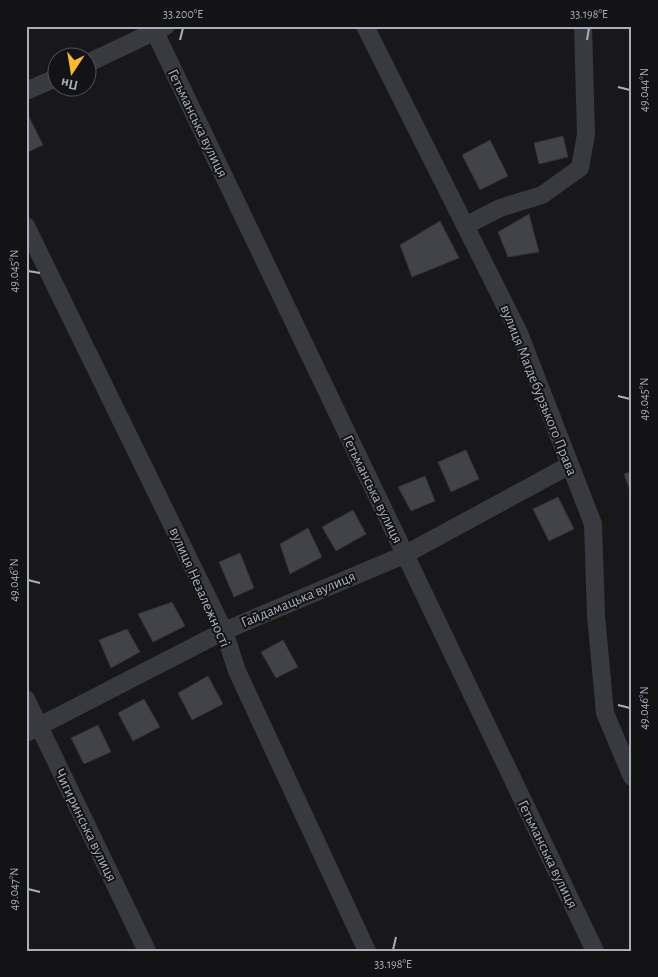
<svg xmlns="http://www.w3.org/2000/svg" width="658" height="977" font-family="'Alegreya Sans',sans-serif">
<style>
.building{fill:#424348;stroke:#323237}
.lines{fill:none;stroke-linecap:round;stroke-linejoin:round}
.minor{stroke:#393a40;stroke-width:18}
.ticks{fill:none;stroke:#aaafbc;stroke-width:2}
.labels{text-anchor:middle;stroke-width:4;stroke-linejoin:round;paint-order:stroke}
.street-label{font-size:15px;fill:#aaafbc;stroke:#131316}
.neatline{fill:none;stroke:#aaafbc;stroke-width:2}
.ticks-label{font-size:12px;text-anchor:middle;fill:#aaafbc}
</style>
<rect width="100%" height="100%" fill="#18181b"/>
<path class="building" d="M 28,115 L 43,145 L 26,153 L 26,116 Z
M 563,136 L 568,157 L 539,164 L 534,143 Z
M 490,140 L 508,176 L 480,190 L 462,155 Z
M 529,214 L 539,252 L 508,257 L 498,232 Z
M 440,221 L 459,258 L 412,277 L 400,245 Z
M 466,450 L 479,479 L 451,492 L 438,462 Z
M 632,471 L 632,496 L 624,474 Z
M 425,476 L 435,501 L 411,511 L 398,487 Z
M 558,497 L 574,529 L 549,541 L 533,509 Z
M 353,510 L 366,534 L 336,551 L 322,527 Z
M 308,528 L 322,557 L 290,574 L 280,544 Z
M 240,553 L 254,588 L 234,597 L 219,562 Z
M 172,602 L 185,626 L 153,642 L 138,614 Z
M 127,629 L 140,652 L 111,668 L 99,640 Z
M 283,640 L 298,667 L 276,678 L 261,652 Z
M 208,676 L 223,704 L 192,720 L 178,693 Z
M 144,699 L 160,727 L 133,741 L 118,713 Z
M 98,725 L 111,752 L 84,764 L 71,738 Z"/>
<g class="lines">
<path class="minor" d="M 152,26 L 595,951
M 365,26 L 519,333 L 593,524 L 596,615 L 605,713 L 632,777
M 88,63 L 166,26
M 26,91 L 58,77
M 26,226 L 224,631 L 237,671 L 367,951
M 465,226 L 500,208 L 542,195 L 580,168 L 586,134 L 583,26
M 26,699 L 147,951
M 26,733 L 224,631 L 404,555 L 570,465"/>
</g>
<path class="ticks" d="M 180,40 L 183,28M 587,40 L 589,28M 618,87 L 630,90M 28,271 L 40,273M 618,396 L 630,399M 28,580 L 40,583M 618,705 L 630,708M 28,889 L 40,892M 393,950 L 396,937"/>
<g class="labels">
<g class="street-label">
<text transform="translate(198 123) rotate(64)" y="5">Гетьманська вулиця</text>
<text transform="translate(539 390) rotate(68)" y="5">вулиця Магдебурзького Права</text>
<text transform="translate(373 489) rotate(64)" y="5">Гетьманська вулиця</text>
<text transform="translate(200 587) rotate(66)" y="5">вулиця Незалежності</text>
<text transform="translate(298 599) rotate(-23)" y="5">Гайдамацька вулиця</text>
<text transform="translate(86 825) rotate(64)" y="5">Чигиринська вулиця</text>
<text transform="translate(548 854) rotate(64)" y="5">Гетьманська вулиця</text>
</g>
</g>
<rect width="658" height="977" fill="none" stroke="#131316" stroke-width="55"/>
<g transform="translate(72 72) rotate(192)"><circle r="24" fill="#131316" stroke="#4f5158"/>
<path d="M0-4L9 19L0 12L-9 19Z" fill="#ffba2c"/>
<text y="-8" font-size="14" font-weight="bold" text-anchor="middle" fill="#aaafbc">Пн</text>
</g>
<rect x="28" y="28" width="602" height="922" class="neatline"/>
<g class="ticks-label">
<text x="183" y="18">33.200°E</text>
<text x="589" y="18">33.198°E</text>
<text transform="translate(644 90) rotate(-90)" y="4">49.044°N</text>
<text transform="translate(14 271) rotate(-90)" y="4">49.045°N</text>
<text transform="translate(644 399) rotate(-90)" y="4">49.045°N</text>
<text transform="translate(14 580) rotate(-90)" y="4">49.046°N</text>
<text transform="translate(644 708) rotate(-90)" y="4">49.046°N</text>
<text transform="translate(14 889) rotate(-90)" y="4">49.047°N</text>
<text x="393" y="968">33.198°E</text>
</g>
</svg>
